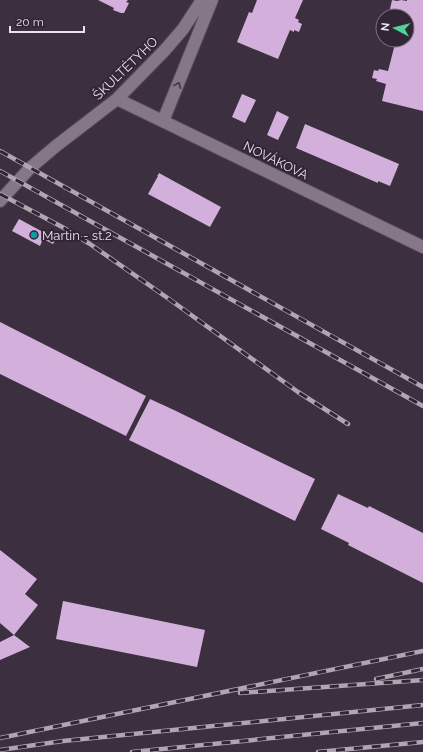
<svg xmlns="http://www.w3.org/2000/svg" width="423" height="752" font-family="Raleway,sans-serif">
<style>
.building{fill:#d3b0dc}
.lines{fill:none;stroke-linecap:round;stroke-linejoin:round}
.minor-casing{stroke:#564c59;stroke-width:14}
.minor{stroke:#857688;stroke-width:12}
.rail-casing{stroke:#b0a6b2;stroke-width:4.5}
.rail{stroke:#322535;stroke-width:3;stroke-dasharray:9;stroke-linecap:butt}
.oneway{stroke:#433546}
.culture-dot{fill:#0f9aa8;stroke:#322535;stroke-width:1.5}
.labels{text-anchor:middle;stroke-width:4;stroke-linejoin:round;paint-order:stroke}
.street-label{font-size:13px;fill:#e9e1eb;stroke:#322535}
.poi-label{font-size:13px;fill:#e9e1eb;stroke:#322535;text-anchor:start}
</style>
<rect width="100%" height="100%" fill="#3c2f3f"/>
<path class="building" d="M 98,0 L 128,0 L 126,2 L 129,3 L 124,13 L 121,13 L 113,10 L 114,8 Z
M 257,0 L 303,0 L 295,18 L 299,20 L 298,22 L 302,24 L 299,32 L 294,30 L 294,32 L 290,30 L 278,59 L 237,42 L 249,12 L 252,13 Z
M 392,0 L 397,1 L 401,0 L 407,1 L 407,0 L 423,0 L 423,111 L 382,101 L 386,84 L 376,81 L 377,79 L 372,78 L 374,70 L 378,71 L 379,69 L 388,71 L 396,40 L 407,40 L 407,16 L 402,16 L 402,14 L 394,12 L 395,10 L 390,9 Z
M 242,94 L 256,100 L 245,123 L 232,117 Z
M 277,111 L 289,117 L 278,140 L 267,135 Z
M 305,124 L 399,164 L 390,186 L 378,181 L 378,183 L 296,148 Z
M 159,173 L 221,207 L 210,227 L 148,194 L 158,176 L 157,175 L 158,175 Z
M 19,219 L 56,239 L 53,244 L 43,239 L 40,246 L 12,231 Z
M 0,322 L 146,396 L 126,436 L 0,374 Z
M 150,399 L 174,410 L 315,479 L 295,521 L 129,440 Z
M 338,494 L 368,508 L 369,506 L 423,533 L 423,583 L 348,545 L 349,543 L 321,529 Z
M 0,550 L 37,579 L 25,594 L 38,605 L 14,635 L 0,623 Z
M 63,601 L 205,630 L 197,667 L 56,639 Z
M 14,635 L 30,647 L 0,660 L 0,642 Z"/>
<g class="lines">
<g class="minor-casing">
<path id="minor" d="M 117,99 L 423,247
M 163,121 L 212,0
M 0,201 L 30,168 L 56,146 L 117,99 L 165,50 L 183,29 L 202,0"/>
</g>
<use href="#minor" class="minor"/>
<g class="rail-casing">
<path id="rail" d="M 0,151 L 423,387
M 0,171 L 423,406
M 0,194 L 64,228 L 90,244 L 169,299 L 298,392 L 348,424
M 376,679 L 423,669
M 240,693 L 423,680
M 0,738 L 423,651
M 0,750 L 63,741 L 423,705
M 132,752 L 423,723
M 318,752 L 423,742"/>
</g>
<use href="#rail" class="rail"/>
</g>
<defs><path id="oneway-chevron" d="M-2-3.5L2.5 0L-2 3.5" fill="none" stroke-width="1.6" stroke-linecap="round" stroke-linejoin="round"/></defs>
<use class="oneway" href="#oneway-chevron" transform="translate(178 85) rotate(-68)"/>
<circle class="culture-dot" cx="34" cy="235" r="4"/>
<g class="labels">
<g class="street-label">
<text transform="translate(125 68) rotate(-44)" y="5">ŠKULTÉTYHO</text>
<text transform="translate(276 160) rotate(26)" y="5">NOVÁKOVA</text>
</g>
<g class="poi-label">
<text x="42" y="240">Martin - st.2</text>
</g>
</g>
<g transform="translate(395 28) rotate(277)"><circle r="19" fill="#322535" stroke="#7b707e"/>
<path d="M0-3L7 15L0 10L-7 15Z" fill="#4fd399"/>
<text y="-6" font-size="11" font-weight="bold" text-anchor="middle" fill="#e9e1eb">N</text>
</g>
<path d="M10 26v6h74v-6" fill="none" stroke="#e9e1eb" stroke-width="2"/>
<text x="16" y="26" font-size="12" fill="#e9e1eb" stroke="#322535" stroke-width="3" paint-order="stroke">20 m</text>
</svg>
